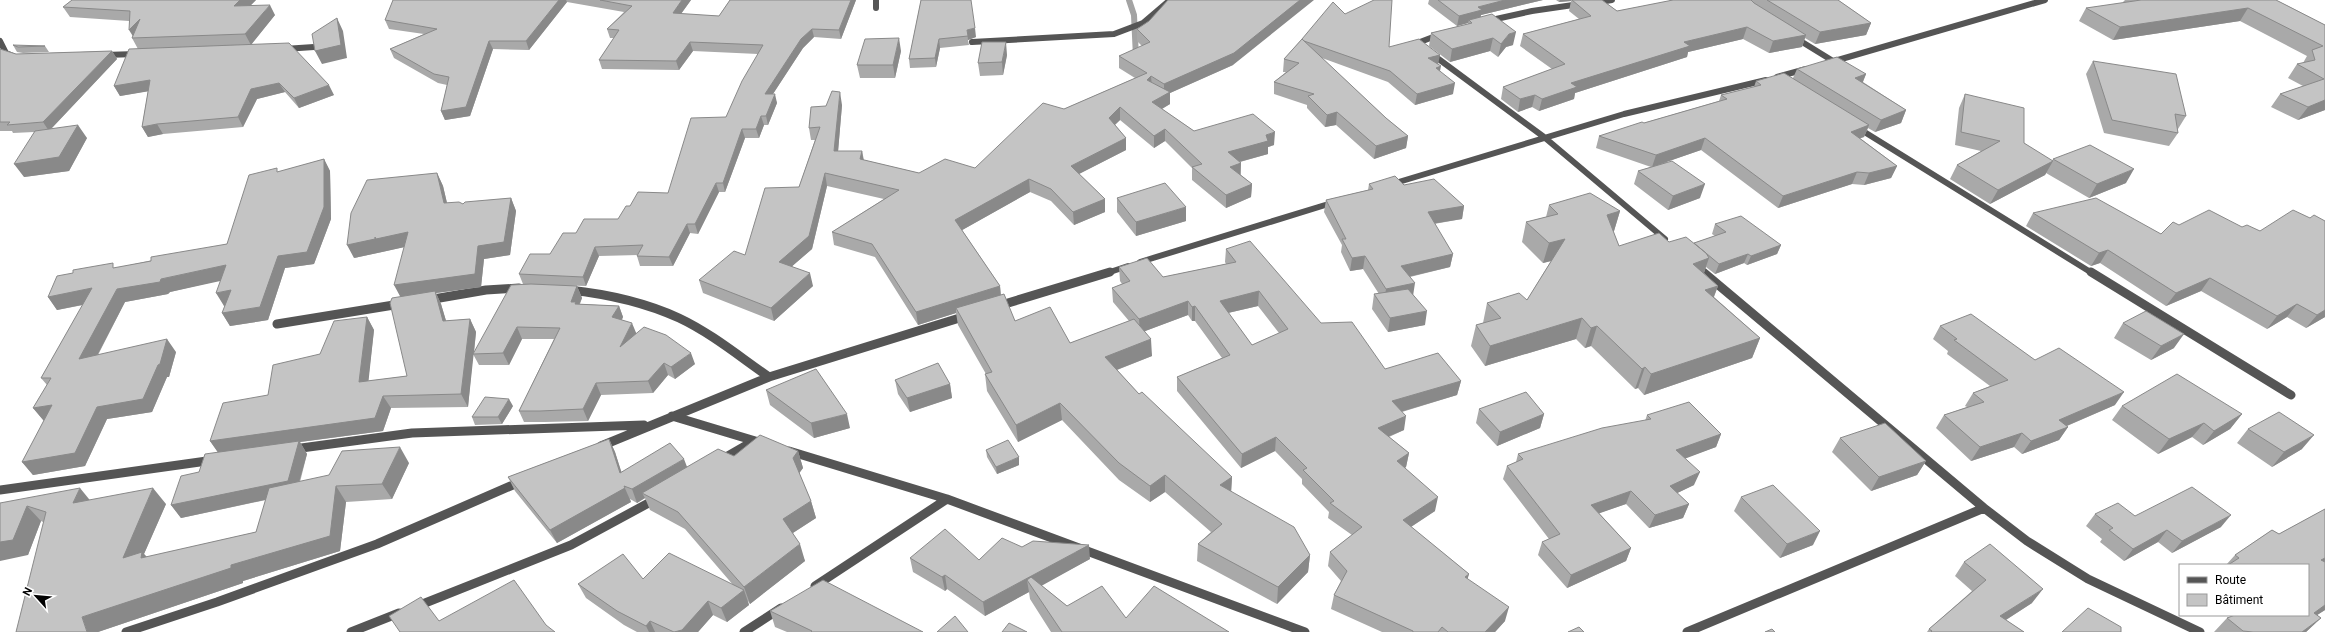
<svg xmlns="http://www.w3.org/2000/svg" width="2325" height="632" font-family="Roboto,sans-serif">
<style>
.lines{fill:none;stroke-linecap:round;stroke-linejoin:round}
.stream{stroke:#a3a3a3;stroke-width:6}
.minor-far1{stroke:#555;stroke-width:6}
.minor{stroke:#555;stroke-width:9}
.wall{fill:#a9a9a9;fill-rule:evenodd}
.shaded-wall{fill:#898989}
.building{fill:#c4c4c4;stroke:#898989;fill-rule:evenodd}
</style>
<rect width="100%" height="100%" fill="#fff"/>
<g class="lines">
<path class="stream" d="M 1129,0 L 1134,15 L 1136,57"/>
<path class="minor-far1" d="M 876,0 L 876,8
M 1593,3 L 1612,0
M 1487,21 L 1532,11 L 1580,4
M 1441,34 L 1420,42 L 1421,46 L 1544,137 L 1665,239
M 1794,37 L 1833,61
M 0,41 L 6,53 L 13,56
M 972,42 L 1114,34 L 1143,23 L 1170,0
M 284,49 L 314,47
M 104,55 L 137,54
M 1831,62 L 2045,0
M 1777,77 L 1806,69
M 1858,128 L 2092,273
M 1392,184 L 1624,114 L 1766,80
M 1140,262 L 1335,202
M 1696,266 L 1704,273
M 1107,273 L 1128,266"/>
<path class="minor" d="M 1703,272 L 1984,508 L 2027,541 L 2088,579 L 2200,632
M 2091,272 L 2291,395
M 569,290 C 607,294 644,302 679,318 C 711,333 740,357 769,377
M 428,300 L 486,290 L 519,288
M 998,306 L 1110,272
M 277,324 L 400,304
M 672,416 L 762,443
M 601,446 L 769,377 L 966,316
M 294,449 L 412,433 L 644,425
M 789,451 L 947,499 L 1305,632
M 721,460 L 754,441
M 0,490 L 214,460
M 815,586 L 947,499
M 415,607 L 571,545 L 656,499
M 126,632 L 217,602 L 377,544 L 522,481
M 351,632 L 399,613
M 744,632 L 781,608
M 1687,632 L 1984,508"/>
</g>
<path class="wall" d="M 72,0 L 256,0 L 250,6 L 275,15 L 251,44 L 334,95 L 299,108 L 285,92 L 257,99 L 243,127 L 163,134 L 148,137 L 142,127 L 148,91 L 120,96 L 114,86 L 138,49 L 132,38 L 133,36 L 129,21 L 70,17 L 63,7 Z
M 393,0 L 691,0 L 681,14 L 719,16 L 730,0 L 856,0 L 841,39 L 814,37 L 803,48 L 773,94 L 777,103 L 768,125 L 764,125 L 759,138 L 745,138 L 725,192 L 719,192 L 698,234 L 690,233 L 673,266 L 640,266 L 637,256 L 638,255 L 599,256 L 586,286 L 551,285 L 577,286 L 582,298 L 580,304 L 619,306 L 623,317 L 622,320 L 636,333 L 695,364 L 675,379 L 668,375 L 653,393 L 601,395 L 588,421 L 545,422 L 524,422 L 519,411 L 554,339 L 522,339 L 509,365 L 479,365 L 473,354 L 468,407 L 391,408 L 383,431 L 300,442 L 307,454 L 300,482 L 409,463 L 392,499 L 346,502 L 340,551 L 243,581 L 243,583 L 98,632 L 43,522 L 41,521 L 28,555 L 0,503 L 90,500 L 166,504 L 144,554 L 147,557 L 256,532 L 266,500 L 181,518 L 171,505 L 199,472 L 218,452 L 210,441 L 367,317 L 374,330 L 368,381 L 407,376 L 401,297 L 404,247 L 382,252 L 382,251 L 382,252 L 354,258 L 437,173 L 443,186 L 447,203 L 463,204 L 511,198 L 516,211 L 510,255 L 484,259 L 481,287 L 436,293 L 441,304 L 446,321 L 470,319 L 476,332 L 474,353 L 523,284 L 519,274 L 550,254 L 576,233 L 618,219 L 630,206 L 668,193 L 726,117 L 758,54 L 693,51 L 679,70 L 602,69 L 599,60 L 614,38 L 610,38 L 607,29 L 624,12 L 567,2 L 529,50 L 493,49 L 470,116 L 445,120 L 441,111 L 447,85 L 438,83 L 394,58 L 390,49 L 424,34 L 389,29 L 385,20 Z
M 921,0 L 976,37 L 968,40 L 969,45 L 940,48 L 936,67 L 910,68 L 909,59 Z
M 1429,0 L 1543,0 L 1481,15 L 1481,17 L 1513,45 L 1506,47 L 1498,57 L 1490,51 L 1450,62 L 1429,46 L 1431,33 L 1468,24 L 1468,23 L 1457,26 L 1428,4 Z
M 1556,0 L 1602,0 L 1617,11 L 1669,1 L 1669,0 L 1838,0 L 1871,23 L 1866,35 L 1815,44 L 1805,38 L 1802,47 L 1769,53 L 1743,39 L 1688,52 L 1687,57 L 1575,93 L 1574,99 L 1539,111 L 1532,107 L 1518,112 L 1501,99 L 1503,87 L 1552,69 L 1520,46 L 1523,34 L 1579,19 L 1569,11 L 1571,1 L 1559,2 Z
M 2125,0 L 2276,0 L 2325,25 L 2325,110 L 2298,120 L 2271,107 L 2280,94 L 2303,86 L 2288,78 L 2297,64 L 2303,63 L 2307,56 L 2240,21 L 2113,40 L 2079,21 L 2086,8 L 2124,3 L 2123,2 Z
M 1137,29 L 1233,65 L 1170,93 L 1170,104 L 1162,109 L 1194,131 L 1274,145 L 1268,147 L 1268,154 L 1240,162 L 1241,163 L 1241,175 L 1252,184 L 1251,197 L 1226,208 L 1192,180 L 1192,168 L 1165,141 L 1154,148 L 1120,120 L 1115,125 L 1126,138 L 1126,150 L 1079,174 L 1105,199 L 1105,212 L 1074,225 L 1051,201 L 1030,192 L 962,230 L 1000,286 L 1001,295 L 1015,321 L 1070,343 L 1129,321 L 1113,302 L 1112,288 L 1122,284 L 1120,281 L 1119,267 L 1163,277 L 1226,264 L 1225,262 L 1226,249 L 1321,323 L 1385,369 L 1461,381 L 1457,395 L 1402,412 L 1404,430 L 1389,437 L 1409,453 L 1406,467 L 1405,468 L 1435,511 L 1411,527 L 1469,574 L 1467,579 L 1505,621 L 1495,632 L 1382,632 L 1331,609 L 1334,595 L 1341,581 L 1328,566 L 1330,552 L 1352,535 L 1328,518 L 1329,512 L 1302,484 L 1302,479 L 1275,451 L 1241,468 L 1177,391 L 1177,377 L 1222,358 L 1195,321 L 1192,321 L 1188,315 L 1145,331 L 1152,356 L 1117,370 L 1139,394 L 1232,477 L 1231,492 L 1310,555 L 1308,572 L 1277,604 L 1197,561 L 1198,544 L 1211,532 L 1165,492 L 1150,502 L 1119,480 L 1062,420 L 1018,442 L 987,391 L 985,374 L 986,374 L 958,325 L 956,313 L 918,325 L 875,257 L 834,245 L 832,232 L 884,199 L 827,186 L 812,249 L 792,266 L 813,286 L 774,321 L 703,293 L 699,280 L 745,255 L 799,187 L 815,140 L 811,140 L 809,128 L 826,106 L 842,105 L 838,151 L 862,151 L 864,160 L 919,173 L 975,168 L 1064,109 L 1135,78 L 1119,68 L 1119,56 L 1142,46 L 1137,41 ZM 1258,306 L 1279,333 L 1252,345 L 1228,313 Z
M 1302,39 L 1389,47 L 1438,64 L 1440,71 L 1453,94 L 1415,105 L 1388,82 L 1322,58 L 1386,118 L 1408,136 L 1406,148 L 1374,159 L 1336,125 L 1325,127 L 1307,108 L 1307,105 L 1274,94 L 1274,82 L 1286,72 L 1283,72 L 1284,59 Z
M 13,45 L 45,46 L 49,52 L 23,53 L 17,52 Z
M 0,49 L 16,54 L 112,51 L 117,59 L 51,129 L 87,138 L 69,171 L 24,177 L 34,132 L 13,133 L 12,131 L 0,131 Z
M 901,51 L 895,78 L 860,78 L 857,65 Z
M 1007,55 L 1003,75 L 980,76 L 978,63 Z
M 2093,61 L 2186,116 L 2178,129 L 2177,129 L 2178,133 L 2169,146 L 2104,133 L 2086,74 Z
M 1797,69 L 1866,74 L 1863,82 L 1906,110 L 1901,123 L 1875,132 L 1868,128 L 1864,137 L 1860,138 L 1897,166 L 1891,178 L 1864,185 L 1852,184 L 1778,208 L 1701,150 L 1666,162 L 1700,198 L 1668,210 L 1634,184 L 1638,171 L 1651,167 L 1596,148 L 1599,136 L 1719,101 L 1721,95 L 1754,87 L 1756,81 L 1793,78 Z
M 1965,94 L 2024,143 L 2052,161 L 2053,159 L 2126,183 L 2089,198 L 2046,173 L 2045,175 L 1990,204 L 1950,179 L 1957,165 L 1981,151 L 1955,145 L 1959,108 Z
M 324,159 L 330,171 L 331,219 L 314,264 L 285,268 L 268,320 L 230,326 L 222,313 L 225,306 L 224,306 L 221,280 L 170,292 L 168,294 L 125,302 L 98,355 L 176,352 L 169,377 L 167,377 L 152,412 L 107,419 L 85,466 L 33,475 L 22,462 L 44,421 L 33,408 L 47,385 L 41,378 L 83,305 L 57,310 L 48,297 L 116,268 L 227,244 L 279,172 Z
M 1369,184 L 1404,185 L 1464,206 L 1462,219 L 1434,224 L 1453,254 L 1450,267 L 1410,277 L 1413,295 L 1425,325 L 1388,332 L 1372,309 L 1374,294 L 1379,294 L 1363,269 L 1350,271 L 1341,252 L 1342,245 L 1324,212 L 1326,200 L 1368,190 Z
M 1117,198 L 1186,221 L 1136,236 L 1117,212 Z
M 1549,205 L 1620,211 L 1614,231 L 1613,231 L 1619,246 L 1669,242 L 1694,243 L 1715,236 L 1712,234 L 1715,224 L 1781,245 L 1777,254 L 1747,265 L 1744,263 L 1715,274 L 1706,267 L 1704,273 L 1718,286 L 1714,297 L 1760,338 L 1752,358 L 1644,395 L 1638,388 L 1635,389 L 1591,346 L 1585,348 L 1576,339 L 1485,366 L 1471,346 L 1476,325 L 1483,323 L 1487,303 L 1527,300 L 1551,261 L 1543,263 L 1522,242 L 1526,222 L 1546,217 Z
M 2033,213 L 2161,234 L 2179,225 L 2242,227 L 2260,231 L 2310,218 L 2325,221 L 2325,317 L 2306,328 L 2287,317 L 2267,329 L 2201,291 L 2166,306 L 2100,263 L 2091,266 L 2026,226 Z
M 2123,323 L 2174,348 L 2151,360 L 2114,338 Z
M 1940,326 L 2035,360 L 2115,405 L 2067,426 L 2068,427 L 2059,440 L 2022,454 L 2014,447 L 1971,461 L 1936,428 L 1944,415 L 1967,407 L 1965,406 L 1973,393 L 1990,386 L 1947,354 L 1948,351 L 1933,339 Z
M 895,380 L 950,384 L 952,398 L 910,412 L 898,394 Z
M 766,390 L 850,428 L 814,438 L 770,405 Z
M 513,406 L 502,424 L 475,425 L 472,417 Z
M 2122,406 L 2242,414 L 2230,429 L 2203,445 L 2192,437 L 2158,454 L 2112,420 Z
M 1479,409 L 1544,414 L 1540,428 L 1497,446 L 1476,423 Z
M 1647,415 L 1721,434 L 1716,447 L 1685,458 L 1694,485 L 1677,493 L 1689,504 L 1683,518 L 1649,528 L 1626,504 L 1599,513 L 1631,548 L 1626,561 L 1567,588 L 1538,555 L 1542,542 L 1549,539 L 1503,479 L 1507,466 L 1516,462 L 1518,454 L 1645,421 Z
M 2248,429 L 2302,449 L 2272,467 L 2237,443 Z
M 1840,438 L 1926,461 L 1917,475 L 1871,491 L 1832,452 Z
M 609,439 L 615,452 L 621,472 L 687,467 L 734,456 L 798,451 L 803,468 L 799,473 L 811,501 L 816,518 L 793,533 L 805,561 L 750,604 L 748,601 L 749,605 L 727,622 L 713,615 L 698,632 L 637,632 L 624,625 L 586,598 L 578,584 L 643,579 L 734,586 L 685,529 L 650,510 L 645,498 L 637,503 L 630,499 L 631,502 L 557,543 L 515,491 L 508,477 Z
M 986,450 L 1019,465 L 997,474 L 987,457 Z
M 1741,497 L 1813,545 L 1780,558 L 1734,511 Z
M 2325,509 L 2325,610 L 2317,615 L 2321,618 L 2306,632 L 2214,632 L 2227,618 L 2232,616 L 2230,615 L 2308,615 L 2308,565 L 2226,565 L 2235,555 L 2272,530 L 2279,534 Z
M 2095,514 L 2135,516 L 2221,527 L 2172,553 L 2158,542 L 2124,561 L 2100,542 L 2102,539 L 2086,526 Z
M 1022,547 L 1090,559 L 1041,585 L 1067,606 L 1126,618 L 1229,632 L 1051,632 L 1030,599 L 1029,592 L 985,616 L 947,589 L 945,591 L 913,572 L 910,558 L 979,560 Z
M 1964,562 L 2032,603 L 2006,620 L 2024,632 L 1927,632 L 1929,629 L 1972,591 L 1955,576 Z
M 770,611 L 923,632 L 787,632 L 775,627 Z"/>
<path class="shaded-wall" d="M 240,0 L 256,0 L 239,17 L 234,6 Z
M 559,0 L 566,0 L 567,2 L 529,50 L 526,41 Z
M 682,0 L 691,0 L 675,22 L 673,13 Z
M 851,0 L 856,0 L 841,39 L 839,30 Z
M 1300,0 L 1314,0 L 1233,65 L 1170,93 L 1170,104 L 1153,114 L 1152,102 L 1164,95 L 1164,84 Z
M 1505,0 L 1543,0 L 1481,15 L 1480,19 L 1469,20 L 1468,23 L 1457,26 L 1459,16 L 1478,7 Z
M 1560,0 L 1571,0 L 1571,1 L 1559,2 Z
M 270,5 L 275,15 L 251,45 L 245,34 Z
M 2248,8 L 2240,21 L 2113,40 L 2120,27 Z
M 337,18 L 343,31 L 347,58 L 322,64 L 315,51 Z
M 140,19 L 134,38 L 129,30 Z
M 1871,23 L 1866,35 L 1815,44 L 1820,32 Z
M 1747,27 L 1743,39 L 1688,52 L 1687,57 L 1575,93 L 1574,99 L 1539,111 L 1542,99 L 1571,83 L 1684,42 Z
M 975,28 L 976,37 L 968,40 L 967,30 Z
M 812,29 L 814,37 L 803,48 L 767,103 L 765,94 L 801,39 Z
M 1516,32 L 1513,45 L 1506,47 L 1498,57 L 1501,44 L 1509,34 Z
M 1806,35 L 1802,47 L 1769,53 L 1773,41 Z
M 899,38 L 901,51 L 895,78 L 893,65 Z
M 1493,38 L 1490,51 L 1450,62 L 1452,49 Z
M 939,39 L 940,48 L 936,67 L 935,58 Z
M 489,41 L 493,49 L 470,116 L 445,120 L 441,111 Z
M 690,42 L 693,51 L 679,70 L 676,61 Z
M 1006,42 L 1007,55 L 1003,75 L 1002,62 Z
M 112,51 L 117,59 L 49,131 L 43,122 Z
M 1440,55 L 1438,65 L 1428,58 Z
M 1441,66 L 1439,76 L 1436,68 Z
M 1866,74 L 1861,86 L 1855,78 Z
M 1151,76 L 1152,88 L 1147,80 Z
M 150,80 L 156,90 L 120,96 L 114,86 Z
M 279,83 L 285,92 L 257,99 L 243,127 L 238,117 L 251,89 Z
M 1455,83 L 1453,94 L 1415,105 L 1417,94 Z
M 329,85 L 334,95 L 299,108 L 294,98 Z
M 840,92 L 842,105 L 837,164 L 834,151 Z
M 775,94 L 777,103 L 768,125 L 766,116 Z
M 1535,95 L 1532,107 L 1518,112 L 1520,99 Z
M 2325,100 L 2325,110 L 2298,120 L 2308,107 Z
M 1120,107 L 1120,120 L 1109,130 L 1109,118 Z
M 1906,110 L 1901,123 L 1875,132 L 1881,120 Z
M 1337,112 L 1336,125 L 1325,127 L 1327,115 Z
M 761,116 L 764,125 L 759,138 L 756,129 Z
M 157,124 L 163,134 L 148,137 L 142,127 Z
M 78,125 L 87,138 L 69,171 L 24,177 L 14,164 Z
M 1869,125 L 1864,137 L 1846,143 L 1851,132 Z
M 742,129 L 745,138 L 725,192 L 723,183 Z
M 1165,129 L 1165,141 L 1154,148 L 1154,136 Z
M 1275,132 L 1274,145 L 1268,147 L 1268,154 L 1228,165 L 1228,152 L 1266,135 Z
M 1408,136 L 1406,148 L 1374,159 L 1376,146 Z
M 1126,138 L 1126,150 L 1071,178 L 1071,166 Z
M 1705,138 L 1701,150 L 1652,167 L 1656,155 Z
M 862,151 L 864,164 L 860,159 Z
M 324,159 L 330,171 L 331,219 L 314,264 L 285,268 L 268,320 L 230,326 L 222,313 L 278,256 Z
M 2053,161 L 2045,175 L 1990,204 L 1998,190 Z
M 1241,163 L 1240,175 L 1230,167 Z
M 1897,166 L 1891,178 L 1864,185 L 1869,173 Z
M 2134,169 L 2126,183 L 2089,198 L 2097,184 Z
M 1857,172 L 1852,184 L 1778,208 L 1783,196 Z
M 437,173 L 443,186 L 450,216 L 444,203 Z
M 825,173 L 827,186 L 812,249 L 782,275 L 779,262 Z
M 1029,179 L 1030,192 L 957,233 L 955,220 Z
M 716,183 L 719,192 L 698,234 L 695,224 Z
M 1252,184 L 1251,197 L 1226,208 L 1226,195 Z
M 1705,184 L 1700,198 L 1668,210 L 1673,196 Z
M 511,198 L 516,211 L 510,255 L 484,259 L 481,287 L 436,293 L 441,304 L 450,334 L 401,298 L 394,285 L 478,246 Z
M 1105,199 L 1105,212 L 1074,225 L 1073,212 Z
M 1464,206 L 1462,219 L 1425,225 L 1428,212 Z
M 1186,207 L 1186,221 L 1136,236 L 1136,222 Z
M 1620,211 L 1614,231 L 1601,235 L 1607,215 Z
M 687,224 L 690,233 L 673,266 L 669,257 Z
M 408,232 L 414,245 L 382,252 L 382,251 L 382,252 L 354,258 L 347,245 L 375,237 Z
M 1565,239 L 1559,259 L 1543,263 L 1549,243 Z
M 1781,245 L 1777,254 L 1747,265 L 1751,256 Z
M 595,247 L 599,256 L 586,286 L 583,277 Z
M 2108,250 L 2100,263 L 2091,266 L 2099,253 Z
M 1453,254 L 1450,267 L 1399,279 L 1401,266 Z
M 1748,254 L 1744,263 L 1715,274 L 1719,264 Z
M 1365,256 L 1363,269 L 1350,271 L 1352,258 Z
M 1709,258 L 1702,278 L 1693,264 Z
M 226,265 L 234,278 L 170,292 L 168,294 L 125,302 L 89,371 L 79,359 L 117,289 Z
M 810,273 L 813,286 L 774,321 L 771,308 Z
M 2210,278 L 2201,291 L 2166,306 L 2176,293 Z
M 1415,283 L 1413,296 L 1384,303 L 1386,289 Z
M 577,286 L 582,298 L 578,307 L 571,302 Z
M 1000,286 L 1001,299 L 956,308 L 956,313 L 918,325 L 916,312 Z
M 1718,286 L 1710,306 L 1705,290 Z
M 92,288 L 101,301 L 57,310 L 48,297 Z
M 231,290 L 239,303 L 224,306 L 216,293 Z
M 1259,291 L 1258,306 L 1219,315 L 1220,301 Z
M 1188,301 L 1188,315 L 1140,333 L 1139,319 Z
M 2297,304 L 2287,317 L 2267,329 L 2277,316 Z
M 619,306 L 623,317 L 617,328 L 612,317 Z
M 1195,306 L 1195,321 L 1192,321 L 1192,307 Z
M 2325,310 L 2325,317 L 2306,328 L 2317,315 Z
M 1427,311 L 1425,325 L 1388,332 L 1390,318 Z
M 367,317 L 374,330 L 367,395 L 359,382 Z
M 1582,318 L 1576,339 L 1485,366 L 1490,346 Z
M 470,319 L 476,332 L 468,407 L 461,394 Z
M 632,323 L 637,335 L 620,347 Z
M 1597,326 L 1591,346 L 1585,348 L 1591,328 Z
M 517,327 L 522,339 L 509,365 L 503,353 Z
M 2184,334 L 2174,348 L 2151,360 L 2161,346 Z
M 1760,338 L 1752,358 L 1644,395 L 1651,374 Z
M 167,339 L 176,352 L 169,377 L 167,377 L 152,412 L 107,419 L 85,466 L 33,475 L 22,462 L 97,407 Z
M 1151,339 L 1152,356 L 1106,374 L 1105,357 Z
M 691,353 L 695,364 L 675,379 L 671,367 Z
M 664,363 L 668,375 L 653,393 L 648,381 Z
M 1645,367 L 1638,388 L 1635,389 L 1642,369 Z
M 1461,381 L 1457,395 L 1390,415 L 1392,401 Z
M 596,383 L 601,395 L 588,421 L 583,409 Z
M 950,384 L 952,398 L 910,412 L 907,398 Z
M 2124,392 L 2115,405 L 2050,433 L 2059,420 Z
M 383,396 L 391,408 L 383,431 L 300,442 L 307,454 L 296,493 L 181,518 L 171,505 L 219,454 L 210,441 Z
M 509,399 L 513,406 L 502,424 L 498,417 Z
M 1060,403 L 1062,420 L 1018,442 L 1016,425 Z
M 52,405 L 44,421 L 33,408 Z
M 847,414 L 850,428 L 814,438 L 811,423 Z
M 1544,414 L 1540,428 L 1497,446 L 1500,432 Z
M 2242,414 L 2230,429 L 2203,445 L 2214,431 Z
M 1406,416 L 1404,430 L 1375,442 L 1378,428 Z
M 2204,423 L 2192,437 L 2158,454 L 2169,439 Z
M 2068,427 L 2059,440 L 2022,454 L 2031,441 Z
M 2022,433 L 2014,447 L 1971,461 L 1980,447 Z
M 1721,434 L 1716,447 L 1671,464 L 1676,450 Z
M 2314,435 L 2302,449 L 2272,467 L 2284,452 Z
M 1276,437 L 1275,451 L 1241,468 L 1242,454 Z
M 609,439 L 615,452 L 626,486 L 620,473 Z
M 400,447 L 409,463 L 392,499 L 382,484 Z
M 798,451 L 803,468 L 798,475 L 793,458 Z
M 1409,453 L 1406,467 L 1394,475 L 1397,461 Z
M 1019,457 L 1019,465 L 997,474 L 996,467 Z
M 684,459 L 689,472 L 642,493 L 645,498 L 637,503 L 632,489 Z
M 1926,461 L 1917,475 L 1871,491 L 1879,477 Z
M 1700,472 L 1694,485 L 1665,499 L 1670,486 Z
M 1165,475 L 1165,492 L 1150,502 L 1150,486 Z
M 1232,477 L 1231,494 L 1220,485 Z
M 336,486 L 346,502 L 340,551 L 243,581 L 243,583 L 98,632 L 87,632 L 82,617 L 231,565 Z
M 624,486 L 631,502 L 557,543 L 550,530 Z
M 80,488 L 93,504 L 73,503 Z
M 153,488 L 166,504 L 144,554 L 156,567 L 123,558 Z
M 1631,491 L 1626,504 L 1586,518 L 1591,505 Z
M 1438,497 L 1435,511 L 1400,534 L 1403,520 Z
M 811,501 L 816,518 L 788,536 L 783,519 Z
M 1689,504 L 1683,518 L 1649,528 L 1655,515 Z
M 27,506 L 41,521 L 28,555 L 0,561 L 0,542 Z
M 2231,515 L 2221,527 L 2172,553 L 2182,541 Z
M 2167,530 L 2158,542 L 2124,561 L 2133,549 Z
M 1820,531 L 1813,545 L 1780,558 L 1787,544 Z
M 800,544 L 805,561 L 750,604 L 744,587 Z
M 1089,545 L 1090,559 L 1034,590 L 1027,580 L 1029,592 L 985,616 L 983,602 Z
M 1631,548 L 1626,561 L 1567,588 L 1571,575 Z
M 1310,555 L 1308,572 L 1277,604 L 1278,587 Z
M 2325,558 L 2325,566 L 2321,560 Z
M 1469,574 L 1465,588 L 1465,577 Z
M 945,575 L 947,589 L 945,591 L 942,577 Z
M 2043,589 L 2032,603 L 1990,630 L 2000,616 Z
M 744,590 L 749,605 L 727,622 L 721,608 Z
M 708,601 L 713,615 L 698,632 L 674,632 Z
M 2325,605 L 2325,610 L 2300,626 L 2314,613 Z
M 1509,607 L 1505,621 L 1495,632 L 1485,632 Z
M 2321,618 L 2306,632 L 2302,632 Z
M 650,621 L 655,632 L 649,632 L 646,626 Z"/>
<path class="building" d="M 72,0 L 240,0 L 234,6 L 270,5 L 245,34 L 132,38 L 140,19 L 129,30 L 130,11 L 63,7 Z
M 393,0 L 559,0 L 526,41 L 489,41 L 466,107 L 441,111 L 449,77 L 434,74 L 390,49 L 437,29 L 385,20 Z
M 600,0 L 682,0 L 673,13 L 719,16 L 730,0 L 851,0 L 839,30 L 812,29 L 801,39 L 765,94 L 775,94 L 766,116 L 761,116 L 756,129 L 742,129 L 723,183 L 716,183 L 695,224 L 687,224 L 669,257 L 637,256 L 643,245 L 595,247 L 583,277 L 519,274 L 530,254 L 550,254 L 563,233 L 576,233 L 584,219 L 618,219 L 626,206 L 630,206 L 638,192 L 668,193 L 691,118 L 726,117 L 742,81 L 763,45 L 690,42 L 676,61 L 599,60 L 619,30 L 607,29 L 632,6 Z
M 921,0 L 971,0 L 975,28 L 967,30 L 968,36 L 939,39 L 935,58 L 909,59 Z
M 1168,0 L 1300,0 L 1234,53 L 1164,84 L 1151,76 L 1147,80 L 1170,92 L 1152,102 L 1194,131 L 1253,114 L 1275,132 L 1266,135 L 1268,141 L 1228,152 L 1241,163 L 1230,167 L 1252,184 L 1226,195 L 1192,167 L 1202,164 L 1165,129 L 1154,136 L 1120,107 L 1109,118 L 1126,138 L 1071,166 L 1105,199 L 1073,212 L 1051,189 L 1029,179 L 955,220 L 1000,286 L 916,312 L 872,244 L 832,232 L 899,190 L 825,173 L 809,236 L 779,262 L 810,273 L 771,308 L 699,280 L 734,251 L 745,255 L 765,188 L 799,187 L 820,127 L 809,128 L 811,107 L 826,106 L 832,91 L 840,92 L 834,151 L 862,151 L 860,159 L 919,173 L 945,159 L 975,168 L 1043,103 L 1064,109 L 1147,73 L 1119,56 L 1150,42 L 1137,29 L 1149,21 Z
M 1374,0 L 1392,0 L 1389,47 L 1419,39 L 1440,55 L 1428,58 L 1441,66 L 1436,68 L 1455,83 L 1417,94 L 1390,71 L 1304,41 L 1302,39 L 1333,2 L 1345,14 Z
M 1438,0 L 1505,0 L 1478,7 L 1482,10 L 1459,16 Z
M 1572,0 L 1602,0 L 1617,11 L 1673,0 L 1751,0 L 1754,3 L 1806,35 L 1773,41 L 1747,27 L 1684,42 L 1690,46 L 1571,83 L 1577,87 L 1542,99 L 1535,95 L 1520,99 L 1503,87 L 1565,64 L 1523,34 L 1591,16 Z
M 1767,0 L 1838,0 L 1871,23 L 1820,32 Z
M 2141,0 L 2276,0 L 2325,25 L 2325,100 L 2308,107 L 2280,94 L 2324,79 L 2297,64 L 2315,60 L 2312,50 L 2323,46 L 2248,8 L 2120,27 L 2086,8 Z
M 1492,14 L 1516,32 L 1509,34 L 1501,44 L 1493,38 L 1452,49 L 1431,33 L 1472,23 L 1469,20 Z
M 337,18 L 341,45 L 315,51 L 312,34 Z
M 899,38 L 893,65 L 857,65 L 865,39 Z
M 1302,39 L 1386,118 L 1408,136 L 1376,146 L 1337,112 L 1327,115 L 1308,96 L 1314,94 L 1274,82 L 1299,63 L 1284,59 Z
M 982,42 L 1006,42 L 1002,62 L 978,63 Z
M 289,43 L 329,85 L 294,98 L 279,83 L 251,89 L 238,117 L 157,124 L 142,127 L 150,80 L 114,86 L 129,49 Z
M 13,45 L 45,46 L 18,47 Z
M 0,49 L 16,54 L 112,51 L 43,122 L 7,125 L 10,122 L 0,122 Z
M 1837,57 L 1866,74 L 1855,78 L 1906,110 L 1881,120 L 1797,69 Z
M 2093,61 L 2176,74 L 2186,116 L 2175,114 L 2178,133 L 2112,120 Z
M 1784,73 L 1869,125 L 1851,132 L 1897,166 L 1869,173 L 1857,172 L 1783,196 L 1705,138 L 1656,155 L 1599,136 L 1642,122 L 1644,123 L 1727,99 L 1721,95 L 1761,85 L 1756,81 Z
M 1965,94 L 2024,108 L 2024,143 L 2053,161 L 1998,190 L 1957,165 L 2000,141 L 1961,132 Z
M 78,125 L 59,157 L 14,164 L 35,131 Z
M 2090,145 L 2134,169 L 2097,184 L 2053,159 Z
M 324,159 L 324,207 L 307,252 L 278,256 L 260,307 L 222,313 L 231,290 L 216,293 L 226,265 L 161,279 L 160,282 L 117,289 L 79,359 L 167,339 L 160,364 L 158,365 L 143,399 L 97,407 L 75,453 L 22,462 L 52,405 L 33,408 L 51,378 L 41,378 L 92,288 L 48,297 L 57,276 L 73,273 L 73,270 L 113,263 L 113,268 L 151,261 L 151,257 L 227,244 L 249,175 L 277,168 L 277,172 Z
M 1672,161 L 1705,184 L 1673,196 L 1638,171 Z
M 437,173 L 444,203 L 459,202 L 463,204 L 465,202 L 511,198 L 504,242 L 478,246 L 475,274 L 394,285 L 408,232 L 376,239 L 375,237 L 375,239 L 347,245 L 351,213 L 367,180 Z
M 1395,176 L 1404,185 L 1434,179 L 1464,206 L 1428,212 L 1453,254 L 1401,266 L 1415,283 L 1386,289 L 1365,256 L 1352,258 L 1342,239 L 1346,239 L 1326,200 L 1373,189 L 1369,184 Z
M 1165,183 L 1186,207 L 1136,222 L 1117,198 Z
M 1590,193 L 1620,211 L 1607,215 L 1619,246 L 1659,233 L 1669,242 L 1686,237 L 1706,253 L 1709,258 L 1693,264 L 1718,286 L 1705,290 L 1760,338 L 1651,374 L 1645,367 L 1642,369 L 1597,326 L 1591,328 L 1582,318 L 1490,346 L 1476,325 L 1501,318 L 1487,303 L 1519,293 L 1527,300 L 1565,239 L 1549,243 L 1526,222 L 1558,214 L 1549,205 Z
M 2096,198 L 2161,234 L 2173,222 L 2179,225 L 2209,210 L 2242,227 L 2247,225 L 2260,231 L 2293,210 L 2310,218 L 2314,215 L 2325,221 L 2325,310 L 2317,315 L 2297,304 L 2277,316 L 2210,278 L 2176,293 L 2108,250 L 2099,253 L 2033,213 Z
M 1741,216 L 1781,245 L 1751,256 L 1748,254 L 1719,264 L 1694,243 L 1726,232 L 1715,224 Z
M 1250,241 L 1321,323 L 1352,322 L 1385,369 L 1438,353 L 1461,381 L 1392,401 L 1406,416 L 1378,428 L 1409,453 L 1397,461 L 1438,497 L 1403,520 L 1469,574 L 1465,577 L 1509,607 L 1485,632 L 1448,632 L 1442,627 L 1438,632 L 1413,632 L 1413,631 L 1334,595 L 1347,571 L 1330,552 L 1362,527 L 1330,503 L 1334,501 L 1303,470 L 1307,468 L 1276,437 L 1242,454 L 1177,377 L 1230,355 L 1195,306 L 1192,307 L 1188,301 L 1139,319 L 1112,288 L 1130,281 L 1119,267 L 1147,258 L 1163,277 L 1236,262 L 1226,249 ZM 1259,291 L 1288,329 L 1252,345 L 1220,301 Z
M 531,284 L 577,286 L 571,302 L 576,302 L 575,304 L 619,306 L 612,317 L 632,323 L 620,347 L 644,327 L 666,335 L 691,353 L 671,367 L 664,363 L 648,381 L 596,383 L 583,409 L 540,411 L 519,411 L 560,328 L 517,327 L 503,353 L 473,354 L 511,285 Z
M 1408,289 L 1427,311 L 1390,318 L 1374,294 Z
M 435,291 L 443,321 L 470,319 L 461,394 L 383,396 L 375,418 L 210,441 L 223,403 L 268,395 L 273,365 L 320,354 L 334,321 L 367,317 L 359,382 L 407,376 L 390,303 L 392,298 Z
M 1004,294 L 1015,321 L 1050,307 L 1070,343 L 1134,319 L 1151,339 L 1105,357 L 1139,394 L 1142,392 L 1232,477 L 1220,485 L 1294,527 L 1310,555 L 1278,587 L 1198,544 L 1222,524 L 1165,475 L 1150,486 L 1119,463 L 1060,403 L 1016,425 L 985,374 L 992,372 L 956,308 Z
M 2146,311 L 2184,334 L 2161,346 L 2123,323 Z
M 1971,314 L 2035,360 L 2059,348 L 2124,392 L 2059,420 L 2068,427 L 2031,441 L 2022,433 L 1980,447 L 1944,415 L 1984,402 L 1973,393 L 2008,380 L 1954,340 L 1957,339 L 1940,326 Z
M 938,363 L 950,384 L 907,398 L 895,380 Z
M 816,369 L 847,414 L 811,423 L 766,390 Z
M 2177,374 L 2242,414 L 2214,431 L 2204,423 L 2169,439 L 2122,406 Z
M 1526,392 L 1544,414 L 1500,432 L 1479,409 Z
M 485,397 L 509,399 L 498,417 L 472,417 Z
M 1689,402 L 1721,434 L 1676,450 L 1700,472 L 1670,486 L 1689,504 L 1655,515 L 1631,491 L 1591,505 L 1631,548 L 1571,575 L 1542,542 L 1560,534 L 1507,466 L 1523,459 L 1518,454 L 1602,428 L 1651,419 L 1647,415 Z
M 2279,412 L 2314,435 L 2284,452 L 2248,429 Z
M 1885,423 L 1926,461 L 1879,477 L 1840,438 Z
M 760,435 L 798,451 L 793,458 L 811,501 L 783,519 L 800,544 L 744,587 L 678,512 L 642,493 L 718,449 L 734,456 Z
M 609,439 L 620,473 L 670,443 L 684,459 L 632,489 L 624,486 L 625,488 L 550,530 L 508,477 Z
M 1008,440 L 1019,457 L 996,467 L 986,450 Z
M 299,441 L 288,481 L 171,505 L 181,476 L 199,472 L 205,454 Z
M 400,447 L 382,484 L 336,486 L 330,536 L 231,565 L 231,568 L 82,617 L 87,632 L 16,632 L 46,512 L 27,506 L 13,540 L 0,542 L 0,503 L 80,488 L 73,503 L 153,488 L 123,558 L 142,552 L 141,558 L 256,532 L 269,488 L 329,475 L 342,451 Z
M 1773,485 L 1820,531 L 1787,544 L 1741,497 Z
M 2192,487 L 2231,515 L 2182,541 L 2167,530 L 2133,549 L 2109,530 L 2113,528 L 2095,514 L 2118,503 L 2135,516 Z
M 2325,509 L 2325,558 L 2321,560 L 2325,562 L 2325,605 L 2314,613 L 2321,618 L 2302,632 L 2253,632 L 2243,631 L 2227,618 L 2235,615 L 2308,615 L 2308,565 L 2228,565 L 2239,558 L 2235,555 L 2272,530 L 2279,534 Z
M 945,529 L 979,560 L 1002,538 L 1022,547 L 1033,541 L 1089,545 L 983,602 L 945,575 L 942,577 L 910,558 Z
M 1990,544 L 2043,589 L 2000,616 L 2024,632 L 1931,632 L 1932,631 L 1929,629 L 1986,580 L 1964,562 Z
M 669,553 L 744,590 L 721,608 L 708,601 L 682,630 L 674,632 L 650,621 L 646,626 L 617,611 L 578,584 L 623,554 L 643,579 Z
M 1031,577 L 1067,606 L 1102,586 L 1126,618 L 1154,586 L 1229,632 L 1062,632 L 1027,580 Z
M 514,580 L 546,625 L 555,632 L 400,632 L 389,616 L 421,597 L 439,621 Z
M 823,580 L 923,632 L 811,632 L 812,631 L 770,611 Z
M 2088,608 L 2121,627 L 2121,632 L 2062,632 Z
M 955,616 L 968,632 L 937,632 Z
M 1009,623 L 1027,632 L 1002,632 Z
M 1579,627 L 1584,632 L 1568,632 Z
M 1772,629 L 1775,632 L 1765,632 Z"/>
<rect x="2179" y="564" width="130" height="52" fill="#ffffff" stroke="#999999"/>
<rect x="2187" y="577" width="20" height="6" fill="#555555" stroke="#999999"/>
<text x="2215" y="584" font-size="12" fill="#000000">Route</text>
<rect x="2187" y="594" width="20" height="12" fill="#c4c4c4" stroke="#999999"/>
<text x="2215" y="604" font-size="12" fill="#000000">Bâtiment</text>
<g transform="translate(36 596) rotate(297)" stroke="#ffffff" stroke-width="3" paint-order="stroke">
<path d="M0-3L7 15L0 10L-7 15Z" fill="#000000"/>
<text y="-6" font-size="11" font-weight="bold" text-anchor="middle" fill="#000000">N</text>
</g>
</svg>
